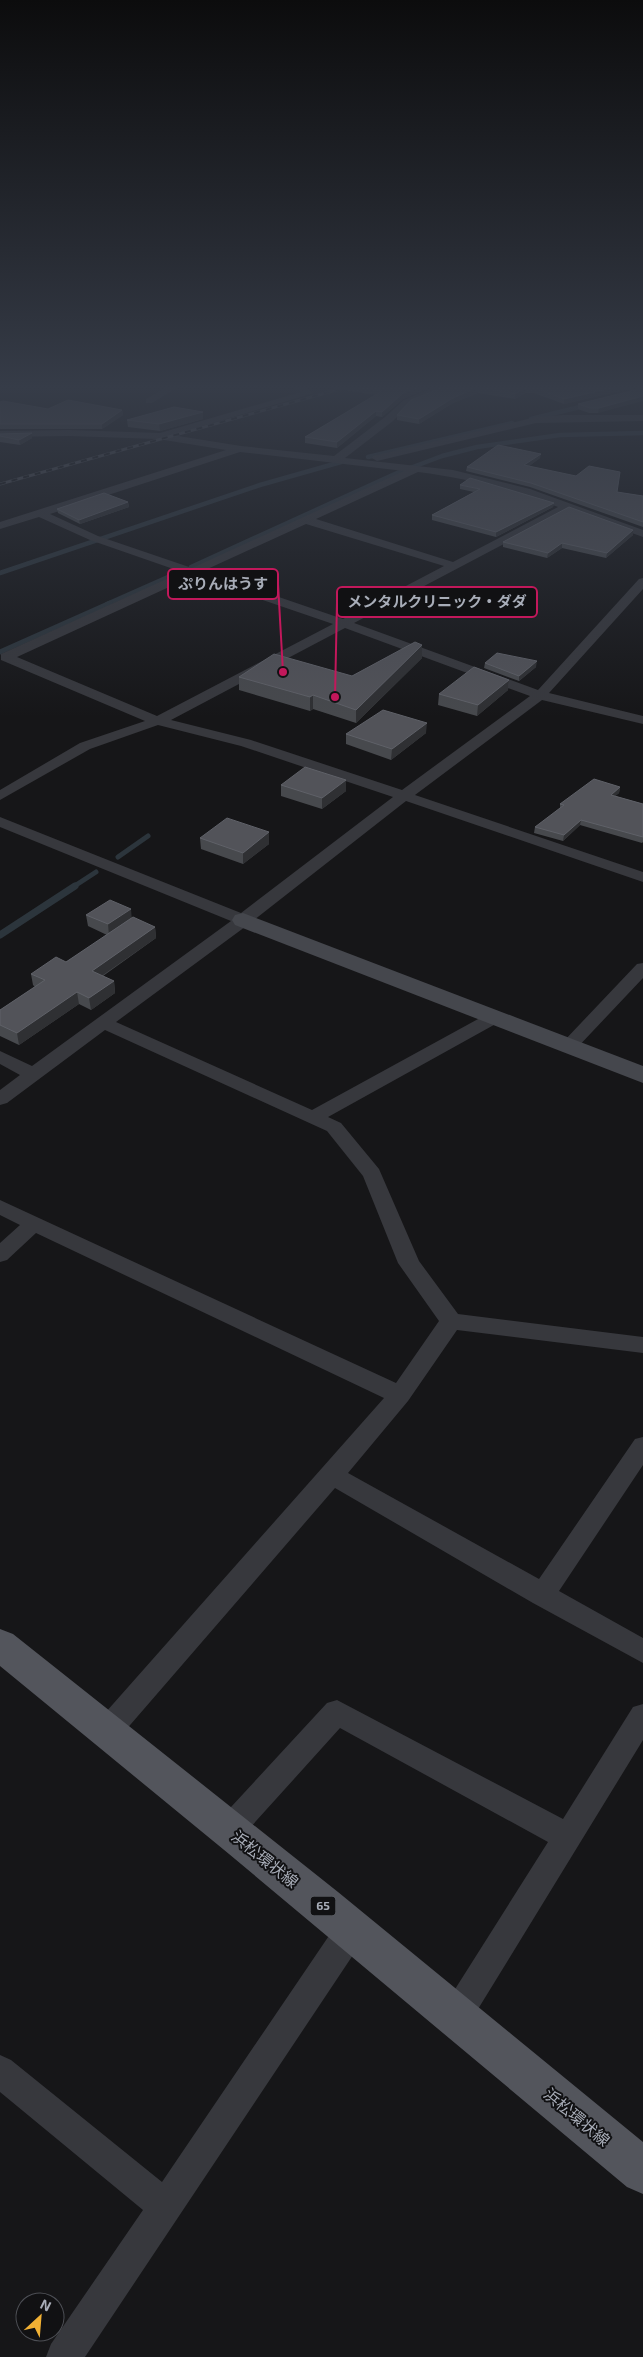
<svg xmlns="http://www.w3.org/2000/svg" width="643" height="2357" font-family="'Exo 2','Noto Sans JP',sans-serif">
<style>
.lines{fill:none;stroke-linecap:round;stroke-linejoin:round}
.stream-far2{stroke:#2c353c;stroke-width:4.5}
.stream-far1{stroke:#2c353c;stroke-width:5}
.stream{stroke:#2c353c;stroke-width:7}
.street{fill:#37383d;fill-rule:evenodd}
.secondary{fill:#45474d;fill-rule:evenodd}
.primary{fill:#53555c;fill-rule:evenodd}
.rail-casing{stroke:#4a4c52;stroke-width:3}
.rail{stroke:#111113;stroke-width:2;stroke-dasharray:6;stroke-linecap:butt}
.wall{fill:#47494d}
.shaded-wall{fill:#2f3033}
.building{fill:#525359;stroke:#5f6168}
.labels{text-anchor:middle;stroke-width:4;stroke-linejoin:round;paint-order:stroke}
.shield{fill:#111113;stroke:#7b7e86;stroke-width:1}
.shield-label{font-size:12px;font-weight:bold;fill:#a8adb8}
.near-street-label{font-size:16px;fill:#a8adb8;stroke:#111113}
.leader{fill:none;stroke:#c2185b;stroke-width:2}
.callout-dot{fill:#c2185b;stroke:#111113;stroke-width:2}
.callout{fill:#111113;stroke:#c2185b;stroke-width:2}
.callout-label{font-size:15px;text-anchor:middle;font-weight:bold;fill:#a8adb8}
</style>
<rect width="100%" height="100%" fill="#161618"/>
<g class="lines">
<path class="stream-far2" d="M 531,419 L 588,405
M 368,457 L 512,423
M 191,567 L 397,473 L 442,456 L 477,447 L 560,435 L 643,433
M 0,573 L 260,485 L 341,462
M 107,604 L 177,573"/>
<path class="stream-far1" d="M 0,652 L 110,603
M 118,857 L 148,836
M 73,887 L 96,872"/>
<path class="stream" d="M 0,935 L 75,886"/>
<path class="street" d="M 167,387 L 178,387 L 152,403 L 146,403 L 146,399 Z
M 293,387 L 304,387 L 314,393 L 172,435 L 241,446 L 334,456 L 385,417 L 404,400 L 435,387 L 446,387 L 445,389 L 410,404 L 393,421 L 345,458 L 453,470 L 530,489 L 643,530 L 643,537 L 568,510 L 354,623 L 538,690 L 639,579 L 643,578 L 643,589 L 549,693 L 643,716 L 643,724 L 542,700 L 415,795 L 643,872 L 643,882 L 406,801 L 249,924 L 116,1022 L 312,1110 L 489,1013 L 501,1013 L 504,1017 L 501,1021 L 328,1117 L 341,1123 L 379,1169 L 419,1261 L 458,1314 L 643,1337 L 643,1353 L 457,1330 L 408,1401 L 348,1473 L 539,1579 L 635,1439 L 643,1437 L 643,1465 L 559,1591 L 643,1638 L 643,1663 L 533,1603 L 335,1488 L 118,1739 L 108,1742 L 98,1739 L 94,1730 L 98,1721 L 384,1398 L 36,1233 L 7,1260 L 0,1262 L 0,1243 L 20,1225 L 0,1215 L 0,1200 L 396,1383 L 439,1321 L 398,1263 L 363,1176 L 327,1131 L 105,1030 L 7,1103 L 0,1105 L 0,1090 L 20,1075 L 0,1064 L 0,1051 L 32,1066 L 231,921 L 0,827 L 0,817 L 241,913 L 393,797 L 241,746 L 158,725 L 90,749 L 0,800 L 0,790 L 80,743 L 145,721 L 1,660 L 1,654 L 182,572 L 90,540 L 39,517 L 0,529 L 0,522 L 226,450 L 158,439 L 69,436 L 0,437 L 0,431 L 69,430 L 160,433 L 301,392 ZM 240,452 L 404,471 L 192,568 L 98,536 L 50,514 ZM 418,472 C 467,478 513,490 558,507 L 453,562 L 316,519 ZM 306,524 L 444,566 L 343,619 L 203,571 ZM 193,576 L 333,624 L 157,716 L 17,657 ZM 345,628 L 530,696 L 402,790 L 251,740 L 171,720 Z
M 563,415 L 643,415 L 643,421 L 536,423 L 377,461 L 372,458 L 373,456 L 536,417 Z
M 643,963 L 643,978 L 575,1050 L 563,1050 L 560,1046 L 563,1042 L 637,964 Z
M 337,1700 L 563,1819 L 633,1707 L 643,1704 L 643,1740 L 467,2027 L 456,2032 L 445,2027 L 440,2016 L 445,2005 L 548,1842 L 340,1728 L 239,1840 L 229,1844 L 219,1840 L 215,1830 L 219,1820 L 327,1703 Z
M 352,1914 L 363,1918 L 367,1929 L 363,1940 L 85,2357 L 46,2357 L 51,2344 L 143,2210 L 0,2092 L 0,2055 L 11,2060 L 162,2182 L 341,1918 Z"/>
<path class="secondary" d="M 243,913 L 643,1066 L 643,1083 L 235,925 L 232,920 L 235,915 Z"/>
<path class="primary" d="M 0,1629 L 13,1634 L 338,1892 L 643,2142 L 643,2194 L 627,2187 L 229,1854 L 0,1666 Z"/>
<g class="rail-casing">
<path id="rail" d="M 0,484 L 347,387"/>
</g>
<use href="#rail" class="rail"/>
</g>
<path class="wall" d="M 324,387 L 431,387 L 403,399 L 382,417 L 376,416 L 337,448 L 305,443 L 305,437 L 376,395 Z
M 444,387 L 637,387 L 564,404 L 534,393 L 525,393 L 515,399 L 478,393 L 453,403 L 419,424 L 397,420 L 397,415 Z
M 643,388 L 598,413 L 589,413 L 578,409 L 578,404 Z
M 0,402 L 48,409 L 122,410 L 123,415 L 102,429 L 0,429 Z
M 203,419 L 160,431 L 128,427 L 127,420 Z
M 0,434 L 32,438 L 20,445 L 0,442 Z
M 540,458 L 529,466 L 617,492 L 643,496 L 643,527 L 530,487 L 466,471 L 467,467 Z
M 460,485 L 554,503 L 553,507 L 496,537 L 432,520 L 432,515 L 474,492 L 460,489 Z
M 128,502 L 129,507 L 80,524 L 58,513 L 57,509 Z
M 633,530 L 633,535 L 606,558 L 562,548 L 547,558 L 503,547 L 503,542 Z
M 422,645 L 422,658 L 356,723 L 313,709 L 310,711 L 239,690 L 239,677 L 352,676 Z
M 485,663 L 536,667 L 519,681 L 484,668 Z
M 509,680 L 508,690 L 477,716 L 438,705 L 439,694 Z
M 426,733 L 391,760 L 346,744 L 346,734 Z
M 281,785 L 346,791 L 322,809 L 281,796 Z
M 620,787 L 619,793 L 615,796 L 643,804 L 643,842 L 642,843 L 580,825 L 563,841 L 534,833 L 535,827 L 560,809 L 560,804 Z
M 269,832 L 269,844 L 243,864 L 201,849 L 200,838 Z
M 86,915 L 132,918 L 155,927 L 156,938 L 103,976 L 114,981 L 115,993 L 91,1010 L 79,1004 L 19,1045 L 0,1036 L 0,1010 L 35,987 L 33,985 L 31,974 L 66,962 L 107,935 L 88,926 Z"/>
<path class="shaded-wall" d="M 419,387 L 431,387 L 403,399 L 382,417 L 382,412 L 403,393 Z
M 478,387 L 478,393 L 453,403 L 419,424 L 419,419 L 453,398 Z
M 616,387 L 637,387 L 564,404 L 564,399 Z
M 525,388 L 525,393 L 515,399 L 515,394 Z
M 643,396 L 643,401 L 598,413 L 599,408 Z
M 122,410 L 123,415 L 102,429 L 102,424 Z
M 376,411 L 376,416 L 337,448 L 337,442 Z
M 203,412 L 203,419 L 160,431 L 159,424 Z
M 32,433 L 32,438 L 20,445 L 19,440 Z
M 541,454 L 540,458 L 524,470 L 524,465 Z
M 128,502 L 129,507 L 80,524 L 79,520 Z
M 554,503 L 553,507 L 496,537 L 496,532 Z
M 633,530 L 633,535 L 606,558 L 607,553 Z
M 562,543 L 562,548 L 547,558 L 548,553 Z
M 422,645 L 422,658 L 356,723 L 356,710 Z
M 537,661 L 536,667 L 519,681 L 519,676 Z
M 509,680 L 508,690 L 477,716 L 478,705 Z
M 313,695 L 313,709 L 310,711 L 310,697 Z
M 427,723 L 426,733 L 391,760 L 392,749 Z
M 346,780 L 346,791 L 322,809 L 322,798 Z
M 620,787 L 619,793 L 610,801 L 611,795 Z
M 581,820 L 580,825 L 563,841 L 564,835 Z
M 269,832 L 269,844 L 243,864 L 243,853 Z
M 131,909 L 132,921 L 109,936 L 108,924 Z
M 155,927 L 156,938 L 93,982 L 92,971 Z
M 114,981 L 115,993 L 91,1010 L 89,998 Z
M 77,992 L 79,1004 L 19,1045 L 17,1033 Z"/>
<path class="building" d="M 354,387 L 419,387 L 403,393 L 382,412 L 376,411 L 337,442 L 305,437 L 382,391 Z
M 444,387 L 616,387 L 564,399 L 535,388 L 525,388 L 515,394 L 478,387 L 453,398 L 419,419 L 397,415 L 411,400 Z
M 643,388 L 643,396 L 599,408 L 590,408 L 578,404 Z
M 68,400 L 122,410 L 102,424 L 0,424 L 0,402 L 3,401 L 48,409 Z
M 174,407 L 203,412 L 159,424 L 127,420 Z
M 32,433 L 19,440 L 0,436 L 0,434 Z
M 498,445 L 541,454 L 524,465 L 576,476 L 589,466 L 620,472 L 617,492 L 643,496 L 643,522 L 531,483 L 467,467 Z
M 470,478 L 554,503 L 496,532 L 432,515 L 480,489 L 460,485 Z
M 104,493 L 128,502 L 79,520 L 57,509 Z
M 569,507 L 633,530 L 607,553 L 562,543 L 548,553 L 503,542 Z
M 415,642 L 422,645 L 356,710 L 313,695 L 310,697 L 239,677 L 274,654 L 352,676 Z
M 497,653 L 537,661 L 519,676 L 485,663 Z
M 474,667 L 509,680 L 478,705 L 439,694 Z
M 383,710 L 427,723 L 392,749 L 346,734 Z
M 305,767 L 346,780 L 322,798 L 281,785 Z
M 594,779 L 620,787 L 611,795 L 643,804 L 643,837 L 581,820 L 564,835 L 535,827 L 564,805 L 560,804 Z
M 227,818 L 269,832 L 243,853 L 200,838 Z
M 110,900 L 131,909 L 108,924 L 86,915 Z
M 133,917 L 155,927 L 92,971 L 114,981 L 89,998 L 77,992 L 17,1033 L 0,1025 L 0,1010 L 45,980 L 31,974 L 56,957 L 66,962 Z"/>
<linearGradient id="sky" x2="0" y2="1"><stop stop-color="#0c0c0d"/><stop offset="0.54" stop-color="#363c48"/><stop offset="1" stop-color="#363c48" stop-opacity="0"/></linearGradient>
<rect width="643" height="717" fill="url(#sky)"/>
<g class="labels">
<rect class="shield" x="310.5" y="1896.5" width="25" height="19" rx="4"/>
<g class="shield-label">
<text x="323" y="1910">65</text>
</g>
<g class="near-street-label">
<text transform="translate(265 1859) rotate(39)" y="6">浜松環状線</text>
<text transform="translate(577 2117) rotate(40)" y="6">浜松環状線</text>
</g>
</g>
<path class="leader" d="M283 672L278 584M335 697L337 602"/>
<g class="callout-dot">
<circle cx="283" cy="672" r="5"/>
<circle cx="335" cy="697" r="5"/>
</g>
<g class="callout">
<rect x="168" y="569" width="110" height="30" rx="5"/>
<rect x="337" y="587" width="200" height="30" rx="5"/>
</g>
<g class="callout-label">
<text x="223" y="589">ぷりんはうす</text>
<text x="437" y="607">メンタルクリニック・ダダ</text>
</g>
<g transform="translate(40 2317) rotate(26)"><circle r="24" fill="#111113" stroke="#4d4f55"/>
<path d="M0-4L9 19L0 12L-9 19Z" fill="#f2b134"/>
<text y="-8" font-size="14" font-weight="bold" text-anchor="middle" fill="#a8adb8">N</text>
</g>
</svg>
